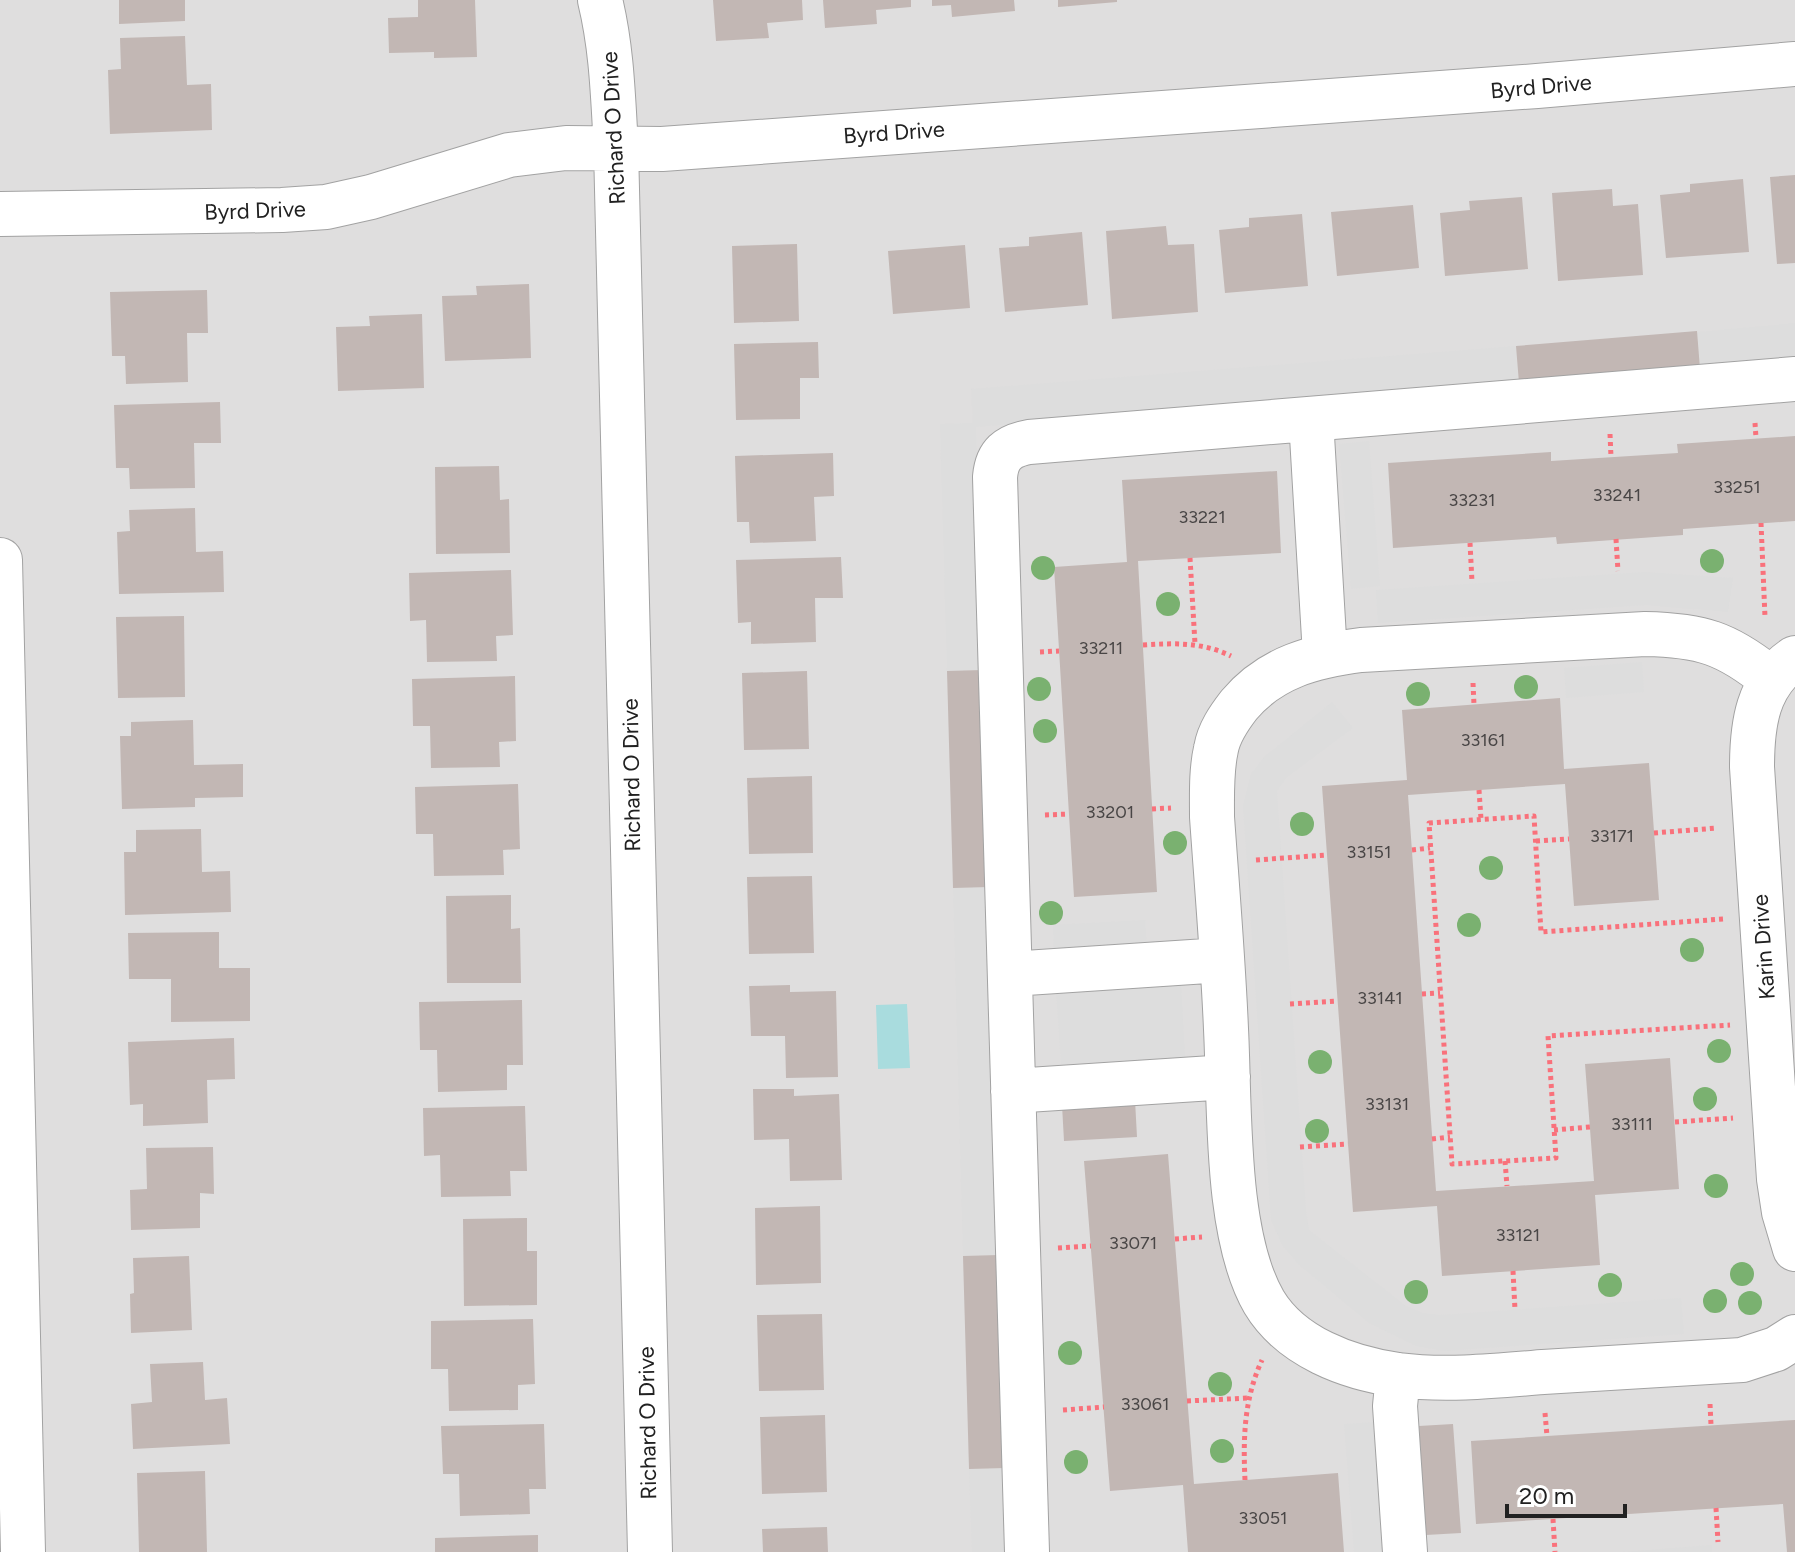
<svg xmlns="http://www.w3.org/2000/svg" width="1795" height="1552" font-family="Figtree,sans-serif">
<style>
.residential{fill:#dfdede}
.parking{fill:#ddd}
.water{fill:#a9dcde}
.building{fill:#c2b7b4}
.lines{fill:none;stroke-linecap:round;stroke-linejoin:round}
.minor-casing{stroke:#a2a2a2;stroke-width:46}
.path{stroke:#f9717b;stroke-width:5;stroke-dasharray:4 4;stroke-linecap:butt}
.minor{stroke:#fff;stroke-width:44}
.tree{fill:#7ab170}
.labels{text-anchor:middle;stroke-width:7;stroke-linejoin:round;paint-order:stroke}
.number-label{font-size:18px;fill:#494646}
.street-label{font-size:22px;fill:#212121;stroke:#fff}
</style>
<rect width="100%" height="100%" fill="#f1ece8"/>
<path class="residential" d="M 0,0 L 1795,0 L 1795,1552 L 0,1552 Z"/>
<path class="parking" d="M 1795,323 L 1795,362 L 1700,369 L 1697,332 Z
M 1516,346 L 1519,383 L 976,427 L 983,670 L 947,671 L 940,424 L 973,423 L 971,389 Z
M 1369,441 L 1380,586 L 1351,589 L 1339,444 Z
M 1644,572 L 1733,578 L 1728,612 L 1646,605 L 1378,623 L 1376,590 Z
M 1642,662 L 1644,692 L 1566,698 L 1564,668 Z
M 1332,702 L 1353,728 L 1287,777 L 1277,791 L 1306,1211 L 1309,1230 L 1406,1306 L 1423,1313 L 1441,1315 L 1681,1298 L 1684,1334 L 1444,1351 L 1416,1346 L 1369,1323 L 1298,1264 L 1282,1245 L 1271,1220 L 1243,806 L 1251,774 L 1264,757 Z
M 989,887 L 999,1255 L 963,1256 L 953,888 Z
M 1145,920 L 1147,953 L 1054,958 L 1053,925 Z
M 1181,983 L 1185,1057 L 1061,1064 L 1056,990 Z
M 1374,1422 L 1385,1552 L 1354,1552 L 1344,1424 Z
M 1005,1468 L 1008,1552 L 972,1552 L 969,1469 Z
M 1712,1545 L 1712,1552 L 1623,1552 L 1711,1545 Z"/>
<path class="water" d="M 907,1004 L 910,1068 L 878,1069 L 876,1005 Z"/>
<path class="building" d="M 119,0 L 185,0 L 185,21 L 119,24 Z
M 418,0 L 475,0 L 477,57 L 434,58 L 434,52 L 389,53 L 388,18 L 418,17 Z
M 713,0 L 802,0 L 803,20 L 767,23 L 769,38 L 716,41 Z
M 823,0 L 911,0 L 911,7 L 876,10 L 877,24 L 825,28 Z
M 932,0 L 1014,0 L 1015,11 L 952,17 L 951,5 L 932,6 Z
M 1058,0 L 1117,0 L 1117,2 L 1058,7 Z
M 185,36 L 187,85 L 211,84 L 212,130 L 110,134 L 108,70 L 121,69 L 120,38 Z
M 1795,175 L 1795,263 L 1777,264 L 1770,177 Z
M 1743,179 L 1749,252 L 1666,258 L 1660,195 L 1690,192 L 1690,184 Z
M 1612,189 L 1613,206 L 1638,204 L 1643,275 L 1558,281 L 1552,193 Z
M 1522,197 L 1528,269 L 1445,276 L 1440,213 L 1470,210 L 1469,201 Z
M 1413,205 L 1419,268 L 1337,276 L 1331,212 Z
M 1302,214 L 1308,286 L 1225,293 L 1219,230 L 1249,227 L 1249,218 Z
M 1166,226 L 1168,245 L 1194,244 L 1198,312 L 1112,319 L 1106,231 Z
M 1082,232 L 1088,305 L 1005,312 L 999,248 L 1029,246 L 1029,237 Z
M 797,244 L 799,321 L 734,323 L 732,246 Z
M 965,245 L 970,308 L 893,314 L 888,251 Z
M 529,284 L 531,358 L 445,361 L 442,296 L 477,295 L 476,286 Z
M 207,290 L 208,333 L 187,333 L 188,382 L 126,384 L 125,356 L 112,356 L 110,292 Z
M 422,314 L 424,388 L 338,391 L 336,327 L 370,326 L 369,316 Z
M 1697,331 L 1700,369 L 1519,383 L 1516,346 Z
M 818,342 L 819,378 L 800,378 L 800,419 L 736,420 L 734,344 Z
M 220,402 L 221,443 L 194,443 L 195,488 L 130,489 L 129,468 L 116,468 L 114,405 Z
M 1795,436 L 1795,521 L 1683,529 L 1683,535 L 1557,544 L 1556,537 L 1393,548 L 1388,463 L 1551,452 L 1551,461 L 1678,453 L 1677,444 Z
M 833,453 L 834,496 L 814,497 L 816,541 L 750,543 L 749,522 L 737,522 L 735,456 Z
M 499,466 L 500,500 L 509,499 L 510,553 L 436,554 L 435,467 Z
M 1277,471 L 1281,553 L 1138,561 L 1157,892 L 1074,897 L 1054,567 L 1127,562 L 1122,480 Z
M 195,508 L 196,552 L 223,551 L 224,592 L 119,594 L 117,532 L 130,531 L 129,510 Z
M 841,557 L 843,598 L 815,598 L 816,642 L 751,644 L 751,622 L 738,623 L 736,560 Z
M 511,570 L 513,635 L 496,636 L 497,661 L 427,662 L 426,620 L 410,621 L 409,573 Z
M 184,616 L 185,697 L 118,698 L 116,617 Z
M 983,670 L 989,887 L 953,888 L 947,671 Z
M 807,671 L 809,749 L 744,750 L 742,673 Z
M 515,676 L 516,741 L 499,742 L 500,767 L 431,768 L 430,726 L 413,726 L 412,679 Z
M 1560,698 L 1564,769 L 1649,763 L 1659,900 L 1574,906 L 1565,784 L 1408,795 L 1436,1191 L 1594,1181 L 1585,1064 L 1670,1058 L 1679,1189 L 1595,1195 L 1600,1265 L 1442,1276 L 1437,1206 L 1353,1212 L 1322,786 L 1407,780 L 1402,710 Z
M 193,720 L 194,765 L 243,764 L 243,797 L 195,798 L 195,807 L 122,809 L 120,736 L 131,736 L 131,722 Z
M 812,776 L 813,853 L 749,854 L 747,778 Z
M 518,784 L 520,849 L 503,850 L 504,875 L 434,876 L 433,834 L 416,834 L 415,787 Z
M 201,829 L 202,872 L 230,871 L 231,912 L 125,915 L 124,852 L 136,852 L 136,830 Z
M 812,876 L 814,953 L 749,954 L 747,877 Z
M 511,895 L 511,929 L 520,928 L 521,983 L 447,983 L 446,896 Z
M 219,932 L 219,968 L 250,968 L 250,1021 L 171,1022 L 171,979 L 129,979 L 128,933 Z
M 790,985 L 790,992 L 836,991 L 838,1077 L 786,1078 L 785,1036 L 751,1036 L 749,986 Z
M 522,1000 L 523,1065 L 507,1065 L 507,1090 L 438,1092 L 437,1050 L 420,1050 L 419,1002 Z
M 234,1038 L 235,1079 L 207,1080 L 208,1123 L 143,1126 L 143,1104 L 130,1105 L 128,1042 Z
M 753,1089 L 794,1089 L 794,1096 L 839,1094 L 842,1180 L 790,1181 L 789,1139 L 754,1140 Z
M 1135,1100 L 1137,1137 L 1064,1141 L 1062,1105 Z
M 525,1106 L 527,1171 L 510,1171 L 511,1196 L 441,1197 L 440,1155 L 424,1156 L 423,1108 Z
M 213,1147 L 214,1194 L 200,1193 L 200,1228 L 131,1230 L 130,1190 L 147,1189 L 146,1148 Z
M 1168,1154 L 1194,1484 L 1338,1473 L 1344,1552 L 1188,1552 L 1183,1485 L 1110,1491 L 1084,1161 Z
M 820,1206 L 821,1283 L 756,1285 L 755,1208 Z
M 527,1218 L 527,1251 L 537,1251 L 537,1305 L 464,1306 L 463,1219 Z
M 999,1255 L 1005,1468 L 969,1469 L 963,1256 Z
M 189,1256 L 192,1330 L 131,1333 L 130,1294 L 134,1293 L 133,1258 Z
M 822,1314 L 824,1390 L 759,1391 L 757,1315 Z
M 533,1319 L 535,1384 L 518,1385 L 518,1410 L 449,1411 L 448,1369 L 431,1369 L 431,1321 Z
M 203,1362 L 205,1400 L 227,1398 L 230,1444 L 133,1449 L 131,1404 L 152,1402 L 150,1364 Z
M 825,1415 L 827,1492 L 762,1494 L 760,1417 Z
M 1795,1420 L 1795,1552 L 1787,1552 L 1783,1504 L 1476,1524 L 1471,1441 Z
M 544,1424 L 546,1489 L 529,1489 L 530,1514 L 460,1516 L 459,1474 L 443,1474 L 441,1426 Z
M 1453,1424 L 1461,1533 L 1426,1535 L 1419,1426 Z
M 205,1471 L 207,1552 L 139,1552 L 137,1473 Z
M 827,1527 L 828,1552 L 763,1552 L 762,1529 Z
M 538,1535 L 538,1552 L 435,1552 L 435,1538 Z"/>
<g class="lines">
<g class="minor-casing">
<path id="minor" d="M 600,0 C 612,49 613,98 616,148 L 650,1552
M 0,214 L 282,210 L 326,207 L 371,197 L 509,155 L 566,148 L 662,149 L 1537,86 L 1795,64
M 1311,419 L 1325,655
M 0,560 L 23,1552
M 1795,658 C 1757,683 1752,725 1752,767 L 1779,1179 L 1784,1212 L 1795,1249
M 1771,679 C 1727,643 1701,635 1645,634 L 1361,650 C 1314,656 1271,667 1239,705 C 1229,718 1219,732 1216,749 C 1211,771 1212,794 1212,817 C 1217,888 1223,958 1226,1029 C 1230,1107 1225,1235 1264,1302 C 1291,1347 1348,1368 1398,1375 C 1445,1381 1495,1376 1543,1372 C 1609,1368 1676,1364 1742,1360 L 1776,1349 L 1795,1337
M 1010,974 L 1222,960
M 1013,1091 L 1228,1077
M 1398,1375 L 1395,1406 L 1405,1552
M 1027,1552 L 995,477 C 997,454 1008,446 1029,442 L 1795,379"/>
</g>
<path class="path" d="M 1755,423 L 1756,438
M 1610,434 L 1611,457
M 1761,523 L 1765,617
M 1616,539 L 1618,571
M 1470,543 L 1472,582
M 1190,558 L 1195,644
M 1143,645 C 1175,643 1202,642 1231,656
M 1040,652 L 1059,651
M 1473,683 L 1474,705
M 1479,790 L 1481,819
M 1152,809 L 1171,808
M 1045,815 L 1068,814
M 1654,833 L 1717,828
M 1536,841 L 1569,839
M 1412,850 L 1430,848
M 1256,860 L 1327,855
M 1723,919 L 1541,932 L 1534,816 L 1429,823 L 1452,1164 L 1556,1158 L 1548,1036 L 1730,1025
M 1422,994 L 1440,993
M 1290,1004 L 1337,1001
M 1675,1122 L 1733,1118
M 1554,1130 L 1590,1127
M 1432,1139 L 1450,1137
M 1300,1147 L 1348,1144
M 1505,1161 L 1507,1186
M 1175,1239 L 1202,1237
M 1058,1248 L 1091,1246
M 1513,1271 L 1515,1310
M 1187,1401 L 1249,1398
M 1710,1404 L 1711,1425
M 1063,1410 L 1104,1407
M 1545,1413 L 1547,1436
M 1245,1480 C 1243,1438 1244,1399 1262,1360
M 1716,1508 L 1718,1542
M 1553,1519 L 1555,1552"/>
<use href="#minor" class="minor"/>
</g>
<g class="tree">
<circle cx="1712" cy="561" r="12"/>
<circle cx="1043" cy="568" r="12"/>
<circle cx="1168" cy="604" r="12"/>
<circle cx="1526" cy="687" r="12"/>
<circle cx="1039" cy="689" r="12"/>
<circle cx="1418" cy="694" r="12"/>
<circle cx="1045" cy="731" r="12"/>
<circle cx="1302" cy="824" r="12"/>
<circle cx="1175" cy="843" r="12"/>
<circle cx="1491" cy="868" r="12"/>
<circle cx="1051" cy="913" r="12"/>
<circle cx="1469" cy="925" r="12"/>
<circle cx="1692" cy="950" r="12"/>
<circle cx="1719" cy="1051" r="12"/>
<circle cx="1320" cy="1062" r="12"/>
<circle cx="1705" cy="1099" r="12"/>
<circle cx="1317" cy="1131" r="12"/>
<circle cx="1716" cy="1186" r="12"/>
<circle cx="1742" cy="1274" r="12"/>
<circle cx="1610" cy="1285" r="12"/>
<circle cx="1416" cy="1292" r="12"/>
<circle cx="1715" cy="1301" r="12"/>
<circle cx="1750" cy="1303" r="12"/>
<circle cx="1070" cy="1353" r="12"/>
<circle cx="1220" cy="1384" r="12"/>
<circle cx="1222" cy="1451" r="12"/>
<circle cx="1076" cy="1462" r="12"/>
</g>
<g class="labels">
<g class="number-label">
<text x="1737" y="493">33251</text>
<text x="1617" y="501">33241</text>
<text x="1472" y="506">33231</text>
<text x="1202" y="523">33221</text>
<text x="1101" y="654">33211</text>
<text x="1483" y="746">33161</text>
<text x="1110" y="818">33201</text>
<text x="1612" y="842">33171</text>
<text x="1369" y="858">33151</text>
<text x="1380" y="1004">33141</text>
<text x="1387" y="1110">33131</text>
<text x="1632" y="1130">33111</text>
<text x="1518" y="1241">33121</text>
<text x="1133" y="1249">33071</text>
<text x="1145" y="1410">33061</text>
<text x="1263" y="1524">33051</text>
</g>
<g class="street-label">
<text transform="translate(1541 86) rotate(-5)" y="8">Byrd Drive</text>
<text transform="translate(613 128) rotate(-93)" y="8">Richard O Drive</text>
<text transform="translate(894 132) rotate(-4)" y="8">Byrd Drive</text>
<text transform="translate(255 210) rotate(-2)" y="8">Byrd Drive</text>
<text transform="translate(631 775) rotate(-91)" y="8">Richard O Drive</text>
<text transform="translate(1763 947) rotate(-94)" y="8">Karin Drive</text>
<text transform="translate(647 1423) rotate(-91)" y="8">Richard O Drive</text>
</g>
</g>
<path d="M1507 1504v12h118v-12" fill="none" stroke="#212121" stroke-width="4"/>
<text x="1519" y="1504" font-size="24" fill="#212121" stroke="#ffffff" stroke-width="6" paint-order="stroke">20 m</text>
</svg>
